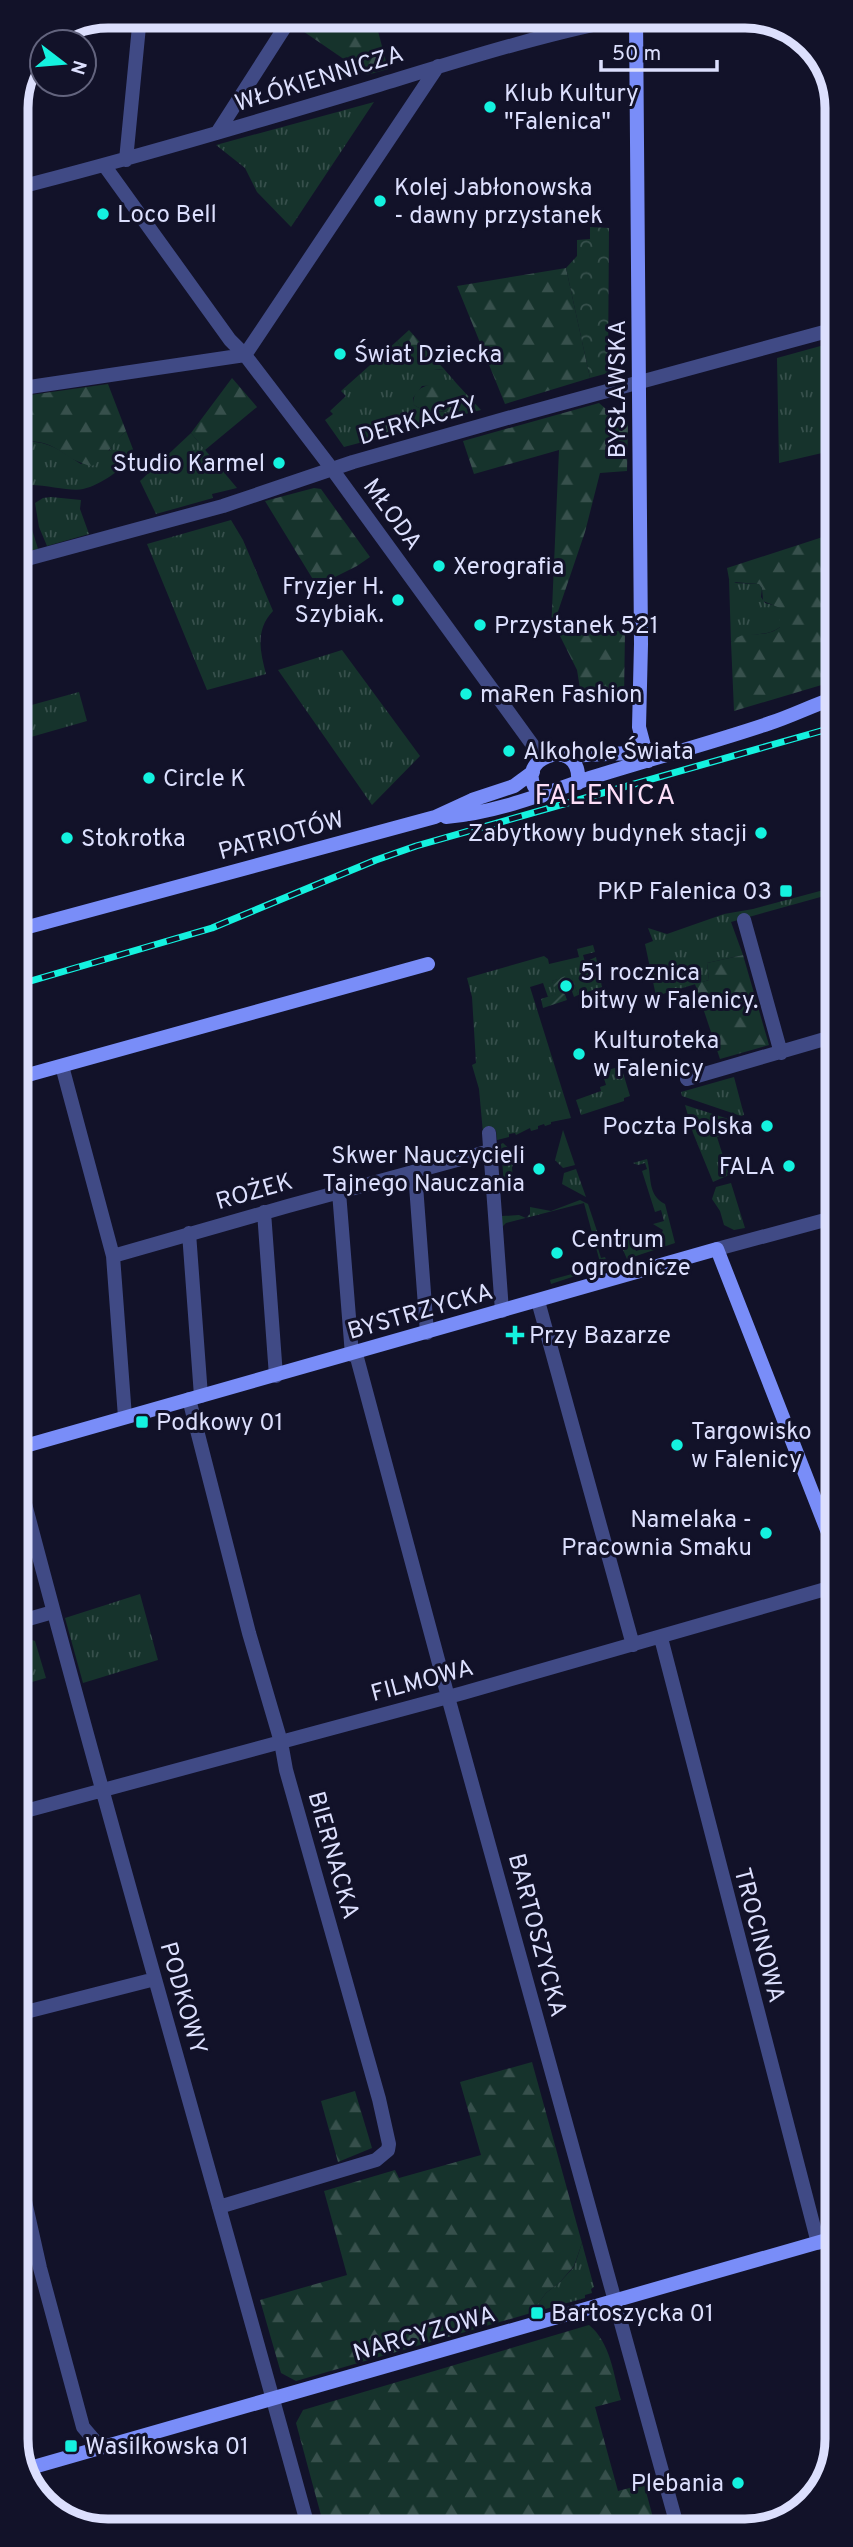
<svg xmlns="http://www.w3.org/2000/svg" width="853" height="2547" font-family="Overpass,sans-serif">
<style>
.grass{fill:url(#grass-tufts)}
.forest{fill:url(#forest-firs)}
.park{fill:url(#park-crowns)}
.garden{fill:url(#garden-furrows)}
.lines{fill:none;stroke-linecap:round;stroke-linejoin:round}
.street{stroke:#404a85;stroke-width:14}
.secondary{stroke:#798df8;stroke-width:14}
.rail-casing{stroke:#14f2df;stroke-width:7}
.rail{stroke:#121229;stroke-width:4.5;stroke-dasharray:13;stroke-linecap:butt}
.poi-dot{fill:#14f2df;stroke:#121229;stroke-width:2.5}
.labels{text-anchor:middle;stroke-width:6;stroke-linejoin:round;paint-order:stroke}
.street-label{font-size:24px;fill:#dcdffd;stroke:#121229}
.poi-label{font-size:24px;fill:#dcdffd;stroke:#121229;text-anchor:start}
.quarter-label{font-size:28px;letter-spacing:2px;fill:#fddef8;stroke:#121229}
.rim{fill:none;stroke:#dcdffd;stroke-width:9}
</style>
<defs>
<pattern id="grass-tufts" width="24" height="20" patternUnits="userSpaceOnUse" patternTransform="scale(1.75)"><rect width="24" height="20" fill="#16332c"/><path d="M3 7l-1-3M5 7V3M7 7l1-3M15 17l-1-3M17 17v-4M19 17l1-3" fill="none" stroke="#37504c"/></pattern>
<pattern id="forest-firs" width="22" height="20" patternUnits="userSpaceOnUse" patternTransform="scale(1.75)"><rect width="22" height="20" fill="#16332c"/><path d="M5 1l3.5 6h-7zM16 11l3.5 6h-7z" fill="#37504c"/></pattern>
<pattern id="park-crowns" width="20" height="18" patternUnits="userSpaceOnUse" patternTransform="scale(1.75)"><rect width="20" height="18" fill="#16332c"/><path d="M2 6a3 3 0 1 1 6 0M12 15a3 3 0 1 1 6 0" fill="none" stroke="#37504c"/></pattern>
<pattern id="garden-furrows" width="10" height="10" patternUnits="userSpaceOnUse" patternTransform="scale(1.75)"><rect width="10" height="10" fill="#16332c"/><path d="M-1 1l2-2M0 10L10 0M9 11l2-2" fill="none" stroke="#37504c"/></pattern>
</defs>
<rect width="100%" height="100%" fill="#121229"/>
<path class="grass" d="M 374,102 L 291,227 L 257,192 L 245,168 L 216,145 Z
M 397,341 C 409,360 419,374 444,369 L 457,384 L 422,386 L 413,398 L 413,404 C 425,415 443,407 457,417 L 344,447 L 325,420 L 333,414 L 330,411 L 346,396 L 341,391 Z
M 835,342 L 835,450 L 779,463 L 777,358 Z
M 126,431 L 136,457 C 121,468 102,485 83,489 C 71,492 45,484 28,485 L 16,459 L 16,442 C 47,439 56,448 81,464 L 110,450 L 114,442 Z
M 191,433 L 237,488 L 212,494 L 213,498 L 156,514 L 140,481 Z
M 51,497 L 81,500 L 80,509 L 89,534 L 47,546 L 39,527 L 35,503 L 43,498 Z
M 231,520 L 243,540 L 273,611 C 255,630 260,651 266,674 L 207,690 L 147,544 Z
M 729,579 L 736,583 L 759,584 L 762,588 L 761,597 L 765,603 L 780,607 L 780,627 C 765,639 744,630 731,642 Z
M 342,650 L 420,756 L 372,805 L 278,670 Z
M 79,692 L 87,721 L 17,741 L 17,709 Z
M 835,887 L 835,893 L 731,922 L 743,955 L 707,963 L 709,980 L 656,996 L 645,944 L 653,941 L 648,928 L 667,934 L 724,914 L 753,909 Z
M 593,945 L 595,952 L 583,955 L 585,962 L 596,957 L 602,987 L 578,995 L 571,975 L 552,981 L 557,994 L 548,997 L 543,983 L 530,987 L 571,1118 L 551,1122 L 551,1124 L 545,1126 L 544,1124 L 538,1126 L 538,1129 L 531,1131 L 530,1128 L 516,1135 L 515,1133 L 509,1134 L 509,1137 L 497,1140 L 496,1130 L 483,1133 L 479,1089 L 472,1065 L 476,1063 L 472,997 L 467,978 L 544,956 L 548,959 L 549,964 L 579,957 L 577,949 Z
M 621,1066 L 630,1096 L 624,1098 L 624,1101 L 581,1115 L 576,1100 L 601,1091 L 600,1087 L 606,1085 L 602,1072 Z
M 734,1077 L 744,1115 L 741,1116 L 682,1096 L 681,1092 Z
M 685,1105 L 741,1123 L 744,1128 L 717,1137 L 729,1175 L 713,1182 L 693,1133 Z
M 563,1130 L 575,1165 L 563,1168 L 555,1160 Z
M 503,1143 L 517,1156 L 512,1167 L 513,1184 L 504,1187 L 501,1144 Z
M 647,1159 C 652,1177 647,1195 665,1204 L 675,1243 L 627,1259 L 620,1243 L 625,1232 L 629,1232 L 636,1251 L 652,1246 L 648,1235 L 659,1240 L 663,1230 L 653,1224 L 664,1221 L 661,1210 L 655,1212 L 642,1171 L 647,1169 L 645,1163 L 638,1165 L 633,1163 Z
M 576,1169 L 586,1197 L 562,1184 L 564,1173 Z
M 731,1183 L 745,1228 L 734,1230 L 724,1225 L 720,1211 L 712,1199 L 716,1187 Z
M 580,1200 L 588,1204 L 597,1231 L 593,1232 L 594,1237 L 599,1237 L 595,1239 L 596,1242 L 601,1243 L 597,1245 L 601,1258 L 605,1257 L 608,1265 L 551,1284 L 550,1280 L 601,1266 L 584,1203 L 506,1223 L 502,1227 L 502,1216 L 519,1215 L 526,1218 L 530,1214 L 530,1207 L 551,1211 Z
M 140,1594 L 158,1660 L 83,1683 L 65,1618 Z
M 20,1636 L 35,1641 L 46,1678 L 18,1686 L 18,1637 Z
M 582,2243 L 594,2287 L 591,2289 L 592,2293 L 585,2295 L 585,2298 L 531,2313 L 546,2293 L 560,2282 L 574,2267 Z"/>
<path class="forest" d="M 300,16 L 374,16 L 388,69 L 367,75 L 294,25 Z
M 566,268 L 590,378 L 505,404 L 457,286 Z
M 409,330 L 444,369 L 423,371 L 409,360 L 397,341 Z
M 232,378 L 257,407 L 205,450 L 191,433 Z
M 108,384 L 126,431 C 113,442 107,457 92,466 C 58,459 60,437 16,442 L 16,397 Z
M 457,384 L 481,410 L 457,416 C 443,407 425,415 413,404 C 414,380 440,384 457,384 Z
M 599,403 L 621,422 L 628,423 L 627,471 L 600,473 L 585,532 L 551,632 L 559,450 L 474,474 L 463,441 Z
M 835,479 L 835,555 L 833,556 L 835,681 L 734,711 L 731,642 C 746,627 763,641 780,627 L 780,608 L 763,601 L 762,588 L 759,584 L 732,582 L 729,579 L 727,568 L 832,534 L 831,480 Z
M 314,488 L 321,489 L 370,557 L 357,566 L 317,586 L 265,501 Z
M 26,524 L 31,526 L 38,549 L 16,554 L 16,526 Z
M 625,631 L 624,697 L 581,695 L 577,670 L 558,632 Z
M 743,955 L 769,1045 L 720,1059 L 695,984 L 709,980 L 707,963 Z
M 532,2062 L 582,2243 L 574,2266 L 560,2282 L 546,2293 L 531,2313 L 296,2381 L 281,2373 L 260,2300 L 347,2275 L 324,2191 L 395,2170 L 399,2178 L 481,2155 L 460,2082 Z
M 355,2091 L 372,2148 L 338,2162 L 321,2101 Z
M 589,2325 C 611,2343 613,2374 621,2400 L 595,2407 L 618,2491 L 644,2484 L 656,2529 L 325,2530 L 296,2423 L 303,2410 Z"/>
<path class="park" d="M 590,227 L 609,228 L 608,373 L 590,378 L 566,268 L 577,256 L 577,240 L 590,239 Z"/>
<path class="garden" d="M 571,974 L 578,995 L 574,997 L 568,980 L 561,983 L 567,1000 L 543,1008 L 541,999 L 556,994 L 552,981 Z"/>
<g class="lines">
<path class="street" d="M 217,133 L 292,16
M 126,160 L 140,16
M 104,165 L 230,340 L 245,355 L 332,469 L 542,758
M 16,188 C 138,157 258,121 379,85 C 464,59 549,32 636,16
M 16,389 L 245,355 L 438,66
M 16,562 L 223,506 L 353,462 L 504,419 L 835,329
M 744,920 L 781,1053
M 62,1066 L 113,1256 L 125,1417
M 687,1079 L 835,1036
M 489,1133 L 502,1311
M 415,1172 L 427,1333
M 339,1192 L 352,1355
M 264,1212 L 276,1376
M 189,1233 L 201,1396
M 717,1249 L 836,1217
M 113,1256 L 288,1206 L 490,1151
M 538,1301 L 633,1645
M 356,1354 L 448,1697 L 678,2529
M 189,1399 L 249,1633 L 281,1742 L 286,1770 L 379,2099 L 389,2144 L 388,2150 L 376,2160 L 219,2207
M 18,1477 C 110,1829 213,2179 309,2530
M 18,1622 L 53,1612
M 661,1638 L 818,2243
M 18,1813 L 463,1693 L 836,1586
M 18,2014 L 155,1979
M 18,2170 L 40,2268 L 83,2427 L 95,2441 L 97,2449"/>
<path class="secondary" d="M 636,16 L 641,644 L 639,727 L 648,761
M 565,756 L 651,752
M 542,796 C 504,760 583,731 578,783
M 446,817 C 496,813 543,794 590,778 C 650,759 711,743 770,723 C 792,716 813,705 835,698
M 17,930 L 435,817 L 472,800 L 514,786 L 533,772
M 17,1078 L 428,964
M 18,1448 L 717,1249 L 836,1553
M 23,2470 L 837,2237"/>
<g class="rail-casing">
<path id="rail" d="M 17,985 L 212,928 L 376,860 L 416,846 L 835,727"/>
</g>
<use href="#rail" class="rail"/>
</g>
<g class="poi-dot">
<circle cx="490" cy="107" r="7"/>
<circle cx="380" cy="201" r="7"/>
<circle cx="103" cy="214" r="7"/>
<circle cx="340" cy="354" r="7"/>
<circle cx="279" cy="463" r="7"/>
<circle cx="439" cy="566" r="7"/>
<circle cx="398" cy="600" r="7"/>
<circle cx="480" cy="625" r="7"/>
<circle cx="466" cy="694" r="7"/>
<circle cx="509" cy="751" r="7"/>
<circle cx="149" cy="778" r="7"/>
<circle cx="761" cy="833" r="7"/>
<circle cx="67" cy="838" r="7"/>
<rect x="779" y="884" width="14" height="14" rx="3.5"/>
<circle cx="566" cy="986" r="7"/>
<circle cx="579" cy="1054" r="7"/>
<circle cx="767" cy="1126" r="7"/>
<circle cx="789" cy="1166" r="7"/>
<circle cx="539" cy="1169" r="7"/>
<circle cx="557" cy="1253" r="7"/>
<path d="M511.5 1324.5h7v7h7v7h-7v7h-7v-7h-7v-7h7z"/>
<rect x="135" y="1415" width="14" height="14" rx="3.5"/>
<circle cx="677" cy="1445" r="7"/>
<circle cx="766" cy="1533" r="7"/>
<rect x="530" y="2306" width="14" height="14" rx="3.5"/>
<rect x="64" y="2439" width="14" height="14" rx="3.5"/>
<circle cx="738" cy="2483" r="7"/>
</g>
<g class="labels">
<g class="street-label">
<text transform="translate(319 78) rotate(-17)" y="8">WŁÓKIENNICZA</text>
<text transform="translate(617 389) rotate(-90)" y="8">BYSŁAWSKA</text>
<text transform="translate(418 420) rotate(-16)" y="8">DERKACZY</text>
<text transform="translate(393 514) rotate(54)" y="8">MŁODA</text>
<text transform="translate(281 835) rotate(-15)" y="8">PATRIOTÓW</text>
<text transform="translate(254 1191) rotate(-16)" y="8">ROŻEK</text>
<text transform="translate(420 1311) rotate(-16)" y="8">BYSTRZYCKA</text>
<text transform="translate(422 1680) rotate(-15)" y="8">FILMOWA</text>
<text transform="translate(334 1855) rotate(74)" y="8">BIERNACKA</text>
<text transform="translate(538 1935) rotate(75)" y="8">BARTOSZYCKA</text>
<text transform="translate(760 1935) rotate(75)" y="8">TROCINOWA</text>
<text transform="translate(184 1998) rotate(74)" y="8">PODKOWY</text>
<text transform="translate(424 2333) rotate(-16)" y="8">NARCYZOWA</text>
</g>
<g class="poi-label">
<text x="504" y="101">Klub Kultury<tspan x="504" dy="28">"Falenica"</tspan></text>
<text x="394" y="195">Kolej Jabłonowska<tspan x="394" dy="28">- dawny przystanek</tspan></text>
<text x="117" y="222">Loco Bell</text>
<text x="354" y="362">Świat Dziecka</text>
<text x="265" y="471" text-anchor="end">Studio Karmel</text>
<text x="453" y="574">Xerografia</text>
<text x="384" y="594" text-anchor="end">Fryzjer H.<tspan x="384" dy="28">Szybiak.</tspan></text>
<text x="494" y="633">Przystanek 521</text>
<text x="480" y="702">maRen Fashion</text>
<text x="523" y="759">Alkohole Świata</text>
<text x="163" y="786">Circle K</text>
<text x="747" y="841" text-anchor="end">Zabytkowy budynek stacji</text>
<text x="81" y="846">Stokrotka</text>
<text x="772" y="899" text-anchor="end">PKP Falenica 03</text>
<text x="580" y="980">51 rocznica<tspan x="580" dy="28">bitwy w Falenicy.</tspan></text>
<text x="593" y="1048">Kulturoteka<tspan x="593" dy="28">w Falenicy</tspan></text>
<text x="753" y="1134" text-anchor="end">Poczta Polska</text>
<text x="525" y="1163" text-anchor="end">Skwer Nauczycieli<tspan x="525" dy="28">Tajnego Nauczania</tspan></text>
<text x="775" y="1174" text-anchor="end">FALA</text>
<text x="571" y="1247">Centrum<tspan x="571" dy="28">ogrodnicze</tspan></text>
<text x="529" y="1343">Przy Bazarze</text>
<text x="156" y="1430">Podkowy 01</text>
<text x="691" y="1439">Targowisko<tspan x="691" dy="28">w Falenicy</tspan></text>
<text x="752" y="1527" text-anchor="end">Namelaka -<tspan x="752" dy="28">Pracownia Smaku</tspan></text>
<text x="551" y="2321">Bartoszycka 01</text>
<text x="85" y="2454">Wasilkowska 01</text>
<text x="724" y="2491" text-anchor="end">Plebania</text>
</g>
<g class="quarter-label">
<text x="606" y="804">FALENICA</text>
</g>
</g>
<path d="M0 0H853V2547H0ZM108 28H745A80 80 0 0 1 825 108V2439A80 80 0 0 1 745 2519H108A80 80 0 0 1 28 2439V108A80 80 0 0 1 108 28Z" fill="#121229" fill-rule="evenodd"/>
<path class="rim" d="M108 28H745A80 80 0 0 1 825 108V2439A80 80 0 0 1 745 2519H108A80 80 0 0 1 28 2439V108A80 80 0 0 1 108 28Z"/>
<g transform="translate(63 63) rotate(106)"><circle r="33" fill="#121229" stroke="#63647e" stroke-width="2"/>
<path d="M0-5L12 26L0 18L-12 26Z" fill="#14f2df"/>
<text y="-10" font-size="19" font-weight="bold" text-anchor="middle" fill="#dcdffd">N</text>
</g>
<path d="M601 60v10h116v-10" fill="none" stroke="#dcdffd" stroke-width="3.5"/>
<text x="612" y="60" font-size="21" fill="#dcdffd" stroke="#121229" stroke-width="5" paint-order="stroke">50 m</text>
</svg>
